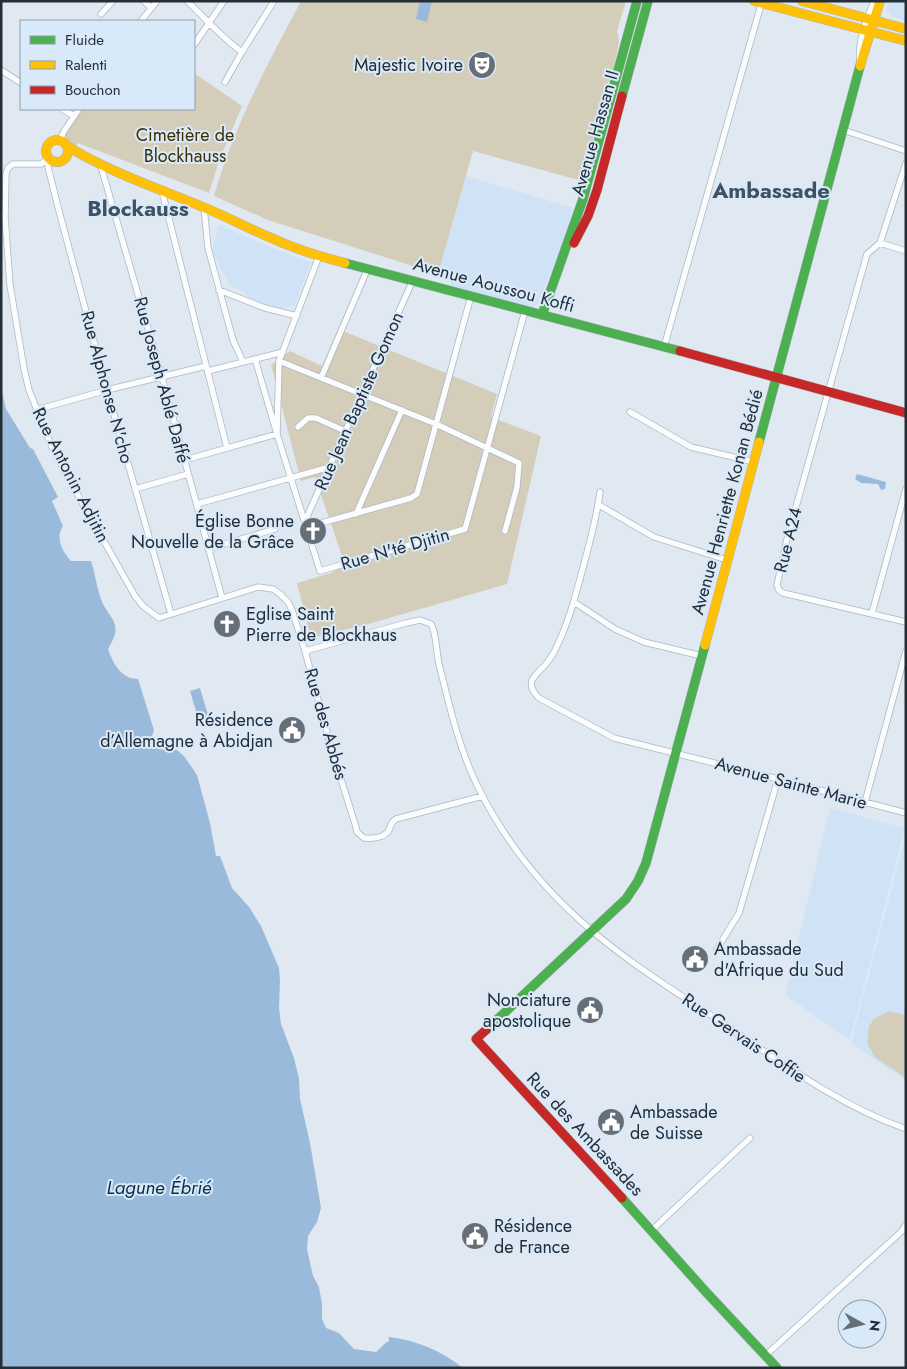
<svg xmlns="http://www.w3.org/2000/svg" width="907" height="1369" font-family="Jost,sans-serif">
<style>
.built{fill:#d0e3f6}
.green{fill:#d4cdba}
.water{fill:#9abadb}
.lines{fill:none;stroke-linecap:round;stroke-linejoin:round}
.street-casing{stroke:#aeb6be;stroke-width:7}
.fast-casing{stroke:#aeb6be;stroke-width:10}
.slow-casing{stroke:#aeb6be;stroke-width:10}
.jam-casing{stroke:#aeb6be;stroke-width:10}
.street{stroke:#fafcfd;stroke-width:5.5}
.fast{stroke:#4caf50;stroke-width:9}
.slow{stroke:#ffc107;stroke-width:9}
.jam{stroke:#c62828;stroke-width:9}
.labels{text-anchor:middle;stroke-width:4;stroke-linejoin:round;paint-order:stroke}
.poi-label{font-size:18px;fill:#252d35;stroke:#d8e9fa;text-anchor:end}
.street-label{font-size:18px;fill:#252d35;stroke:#d8e9fa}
.park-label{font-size:18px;fill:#412f00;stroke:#d8e9fa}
.water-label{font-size:19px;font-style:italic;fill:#0b2b48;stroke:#d8e9fa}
.district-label{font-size:22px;font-weight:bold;fill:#3f5163;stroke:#d8e9fa}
</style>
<rect width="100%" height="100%" fill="#e0e9f2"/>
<path class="built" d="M 887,1 L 906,1 L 906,22 L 891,16 L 887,9 Z
M 466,176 L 573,208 L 562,246 L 538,303 L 533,308 L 450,285 L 451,279 L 438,274 Z
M 219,225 L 280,251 L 311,262 L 294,306 L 277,309 L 246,296 L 246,293 L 229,285 L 212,251 Z
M 830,808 L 905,828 L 850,1040 L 785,995 Z
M 906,833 L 906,1081 L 851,1043 Z"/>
<path class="green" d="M 301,1 L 626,1 L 617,31 L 619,42 L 611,81 L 608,82 L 600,125 L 582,181 L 473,151 L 438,274 L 268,220 L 214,196 C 234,126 267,65 301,1 Z
M 194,73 L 242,106 L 219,161 L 209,193 L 78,143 L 76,146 L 67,141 L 65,133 L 82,109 L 194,109 Z
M 338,329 L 497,394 L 491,417 L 541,436 L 507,584 L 365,625 L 311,638 L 297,583 L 331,573 L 345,565 L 315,477 L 301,481 L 271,365 L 290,351 L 322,366 Z
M 889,1011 L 906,1015 L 906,1078 L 875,1057 L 867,1043 L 869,1026 L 874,1019 Z"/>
<path class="water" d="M 420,1 L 432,1 L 427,22 L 416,19 Z
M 1,388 L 6,409 L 30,448 L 33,449 L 58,497 L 52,501 L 63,526 C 55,538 62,551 71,561 L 91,561 C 95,573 96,584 100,596 C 107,620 126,620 108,649 C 113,663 121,679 138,679 L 154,730 L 149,746 L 164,750 L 177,750 L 184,756 L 197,775 L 210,823 L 216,856 L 220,856 L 232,888 L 249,907 L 261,926 L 279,968 L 280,981 L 279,1008 L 281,1024 L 294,1058 L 299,1079 L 300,1099 L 310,1143 L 321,1208 L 317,1222 L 308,1236 L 307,1249 L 313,1276 L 319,1287 L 322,1304 L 322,1319 L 326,1328 L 339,1333 L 354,1349 L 376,1352 C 380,1349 384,1343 389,1341 L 389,1337 C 416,1340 442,1351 463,1368 L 1,1368 Z
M 857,474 L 886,482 L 885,489 L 881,490 L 878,484 L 861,483 L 855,479 Z
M 200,688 L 208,715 L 198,718 L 190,691 Z"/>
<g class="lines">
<g class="street-casing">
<path id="street" d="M 144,1 L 151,8
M 187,1 C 205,18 222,38 242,52 L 274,1
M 101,14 L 113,1
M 141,21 L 157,1
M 194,45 L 224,1
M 860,62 C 857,42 867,19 874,1
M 1,70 L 21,83
M 225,82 L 242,52
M 62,109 L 74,116
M 843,130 L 906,151
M 60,140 L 64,131 L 79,109
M 49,158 L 41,164 L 13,164 L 8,168 L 6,174 L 5,217 L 10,285 L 24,369 L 29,390 L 51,445 L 66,474 L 135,596 L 143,606 L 159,618 L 258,587 L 273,589 L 280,594 L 288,602 L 292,610 L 305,651 L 330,744 L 356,827 L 357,832 L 364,838 C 371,839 385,838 389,830 C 391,826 390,823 396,819 L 483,796
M 49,158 L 48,167 L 59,211 L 107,390 L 171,614
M 100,163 L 162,377 L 222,598
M 906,163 L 880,243 L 867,254 L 787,539 L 777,585 L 779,590 L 783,593 L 906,622
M 162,191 L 227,448
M 204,207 L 208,248 L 233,340 L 243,362
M 880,243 L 906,251
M 219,290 L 265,308 L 297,316
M 664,347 L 762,1
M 255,359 L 277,434 L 320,571 L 465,529 L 525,311
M 279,361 L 436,424 L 519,463 L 517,487 L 505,531
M 208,371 L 283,352
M 321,378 L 368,268
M 36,410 L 107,390 L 206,366
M 630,412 L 691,447 L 754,462
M 298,427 L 308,418 L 316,418 L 345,431
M 185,460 L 277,434 L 279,361 L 319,256
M 135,489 L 188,474
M 600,492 C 597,515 591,538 585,560 C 577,590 570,620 556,648 C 554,653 550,659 546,664 C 535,676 523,682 539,698 L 614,738 L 778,779 L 906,813
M 197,504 L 330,467
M 599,505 L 654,537 L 727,560
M 356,514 L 402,410
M 305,521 L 413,280
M 307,527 L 411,498 L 417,494 L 471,296
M 208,549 L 275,529
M 574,602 L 615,629 L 644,642 L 702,656
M 872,613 L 906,489
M 305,651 L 406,623 L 420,620 L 431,624 C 437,635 436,651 439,664 C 449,704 458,745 476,783 C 503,839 544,890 591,930 C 633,966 684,997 730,1028 C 786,1066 841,1106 906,1129
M 865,802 L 906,651
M 717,949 L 739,913 L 778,779
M 652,1230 L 750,1138
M 766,1355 L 902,1231 L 906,1224"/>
</g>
<g class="fast-casing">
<path id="fast" d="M 622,96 L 648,1
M 345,263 L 680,351
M 542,315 L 583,199 L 637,1
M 759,442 L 860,66
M 486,1030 L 626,899 L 638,881 L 646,863 L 705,645
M 622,1198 L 706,1292 L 777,1368"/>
</g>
<g class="slow-casing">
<path id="slow" d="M 754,1 L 906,41
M 802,1 L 906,29
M 860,66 L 880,1
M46 151a11 11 0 1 1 22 0a11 11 0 1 1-22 0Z
M 67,146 C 109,172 157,188 203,207 C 228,217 251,230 276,240 C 298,250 322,257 345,263
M 705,645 L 759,442"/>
</g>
<g class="jam-casing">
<path id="jam" d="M 574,243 L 588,216 L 597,190 L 622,96
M 680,351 L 906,413
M 486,1030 L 476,1039 L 622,1198"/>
</g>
<use href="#street" class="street"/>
<use href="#fast" class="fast"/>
<use href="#slow" class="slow"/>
<use href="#jam" class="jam"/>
</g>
<defs>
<g id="theatre-disc" transform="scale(1.4375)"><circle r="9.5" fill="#666f77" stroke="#d8e9fa"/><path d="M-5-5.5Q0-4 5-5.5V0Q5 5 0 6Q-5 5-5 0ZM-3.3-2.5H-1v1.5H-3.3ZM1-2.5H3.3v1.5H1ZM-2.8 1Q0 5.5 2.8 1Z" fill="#fff"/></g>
<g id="church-disc" transform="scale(1.4375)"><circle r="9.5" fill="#666f77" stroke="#d8e9fa"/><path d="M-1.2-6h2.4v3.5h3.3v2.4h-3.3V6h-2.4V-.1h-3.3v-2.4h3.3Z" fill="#fff"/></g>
<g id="civic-disc" transform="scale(1.4375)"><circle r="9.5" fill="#666f77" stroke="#d8e9fa"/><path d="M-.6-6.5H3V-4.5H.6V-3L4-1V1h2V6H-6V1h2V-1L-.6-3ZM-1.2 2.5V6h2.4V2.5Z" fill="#fff"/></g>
</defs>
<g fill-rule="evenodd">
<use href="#theatre-disc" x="482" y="65"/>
<use href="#church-disc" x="313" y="531"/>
<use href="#church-disc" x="227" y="624"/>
<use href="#civic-disc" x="292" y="730"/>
<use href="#civic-disc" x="695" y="959"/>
<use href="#civic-disc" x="590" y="1010"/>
<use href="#civic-disc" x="611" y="1122"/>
<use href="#civic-disc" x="475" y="1236"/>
</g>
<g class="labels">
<g class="poi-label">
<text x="463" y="71">Majestic Ivoire</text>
<text x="294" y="527">Église Bonne<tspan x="294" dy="21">Nouvelle de la Grâce</tspan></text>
<text x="246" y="620" text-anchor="start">Eglise Saint<tspan x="246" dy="21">Pierre de Blockhaus</tspan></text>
<text x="273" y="726">Résidence<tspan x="273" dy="21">d’Allemagne à Abidjan</tspan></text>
<text x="714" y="955" text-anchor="start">Ambassade<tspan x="714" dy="21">d'Afrique du Sud</tspan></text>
<text x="571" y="1006">Nonciature<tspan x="571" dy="21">apostolique</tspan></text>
<text x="630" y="1118" text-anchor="start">Ambassade<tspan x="630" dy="21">de Suisse</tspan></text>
<text x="494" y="1232" text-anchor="start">Résidence<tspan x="494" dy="21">de France</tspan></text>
</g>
<g class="street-label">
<text transform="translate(595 133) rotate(-74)" y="6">Avenue Hassan II</text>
<text transform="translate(494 285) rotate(15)" y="6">Avenue Aoussou Koffi</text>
<text transform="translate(162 380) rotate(75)" y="6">Rue Joseph Ablé Daffé</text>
<text transform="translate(107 387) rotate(75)" y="6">Rue Alphonse N'cho</text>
<text transform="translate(359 401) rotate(-66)" y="6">Rue Jean Baptiste Gomon</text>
<text transform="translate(71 475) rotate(63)" y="6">Rue Antonin Adjitin</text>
<text transform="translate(727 502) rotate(-75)" y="6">Avenue Henriette Konan Bédié</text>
<text transform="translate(788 540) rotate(-76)" y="6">Rue A24</text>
<text transform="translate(395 549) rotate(-16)" y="6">Rue N'té Djitin</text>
<text transform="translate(326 724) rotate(74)" y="6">Rue des Abbés</text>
<text transform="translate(791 783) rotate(15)" y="6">Avenue Sainte Marie</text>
<text transform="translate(744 1038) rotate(34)" y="6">Rue Gervais Coffie</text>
<text transform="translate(585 1134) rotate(47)" y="6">Rue des Ambassades</text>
</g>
<g class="park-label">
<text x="185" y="141">Cimetière de<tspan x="185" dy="21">Blockhauss</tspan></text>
</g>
<g class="water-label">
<text x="159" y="1194">Lagune Ébrié</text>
</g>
<g class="district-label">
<text x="771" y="198">Ambassade</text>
<text x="138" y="216">Blockauss</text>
</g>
</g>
<rect width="907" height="1369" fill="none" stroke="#252d35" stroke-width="5"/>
<rect x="20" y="20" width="175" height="90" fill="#d8e9fa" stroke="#909eab"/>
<rect x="30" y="36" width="25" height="8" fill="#4caf50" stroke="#909eab"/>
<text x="65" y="45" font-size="15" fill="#252d35">Fluide</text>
<rect x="30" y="61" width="25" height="8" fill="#ffc107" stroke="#909eab"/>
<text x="65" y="70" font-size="15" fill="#252d35">Ralenti</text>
<rect x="30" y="86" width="25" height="8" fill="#c62828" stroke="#909eab"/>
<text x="65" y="95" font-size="15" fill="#252d35">Bouchon</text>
<g transform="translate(862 1324) rotate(98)"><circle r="24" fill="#d8e9fa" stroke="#909eab"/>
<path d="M0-4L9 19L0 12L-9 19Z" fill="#666f77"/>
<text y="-8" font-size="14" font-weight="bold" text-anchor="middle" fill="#252d35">N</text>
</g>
</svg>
